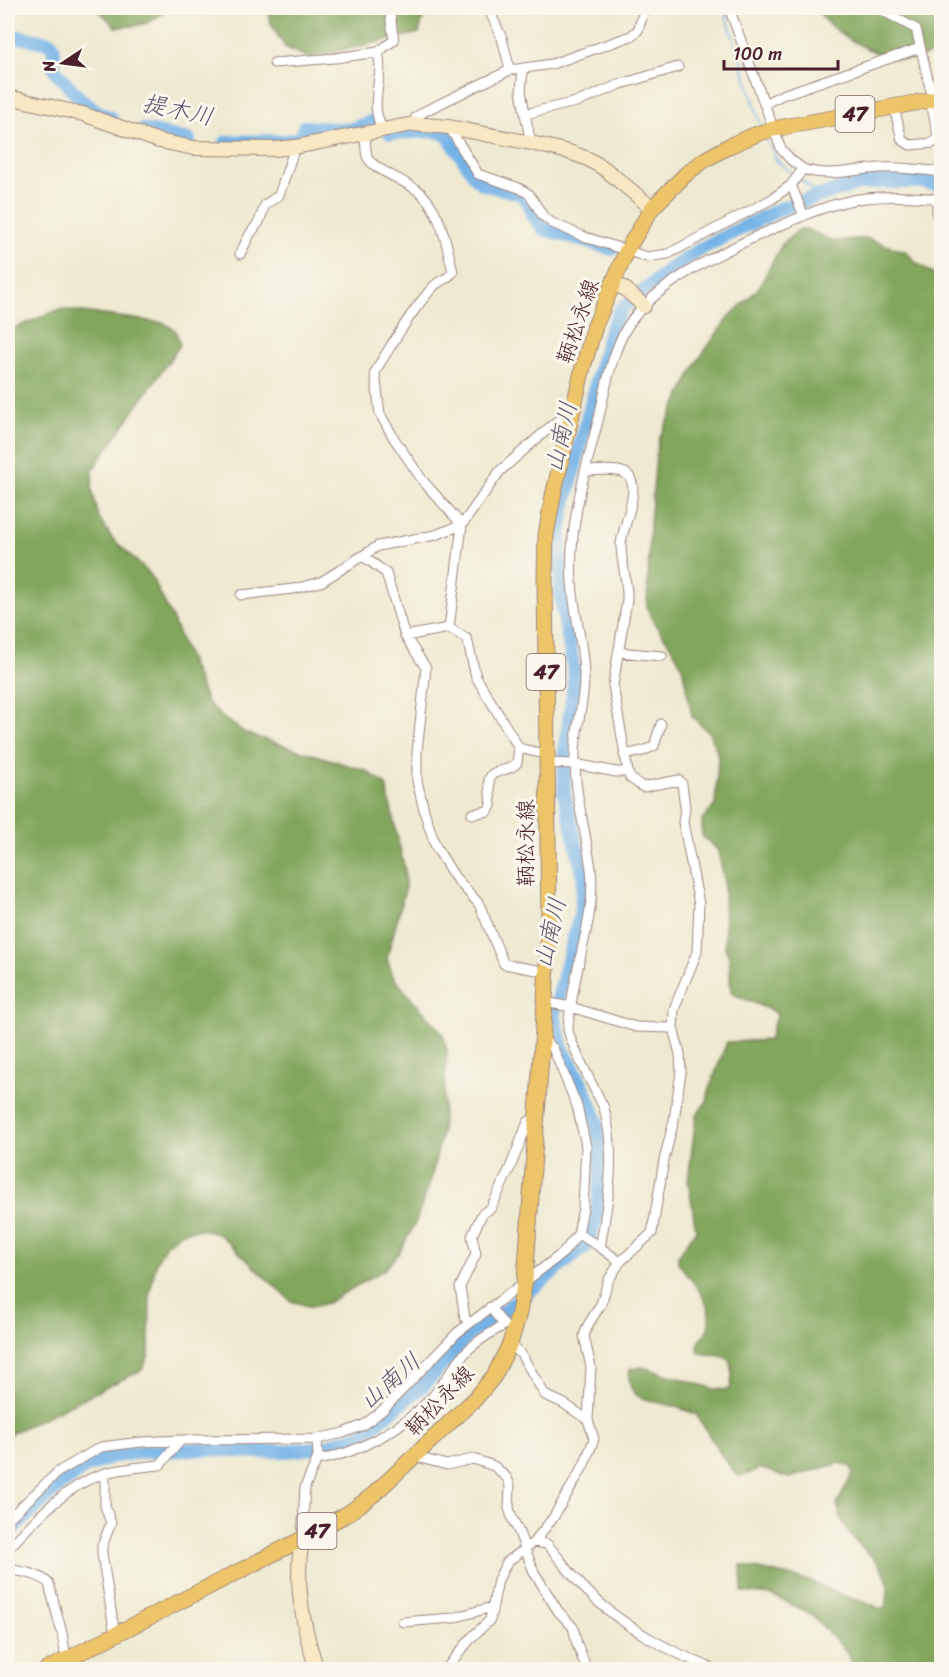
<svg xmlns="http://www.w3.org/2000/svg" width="949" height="1677" font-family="Sriracha,'Klee One',sans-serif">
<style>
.forest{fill:#81a65b;stroke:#666243;stroke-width:1.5}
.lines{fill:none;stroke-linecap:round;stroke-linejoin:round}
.stream{stroke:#75b3e7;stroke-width:2}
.river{stroke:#75b3e7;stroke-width:14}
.street-casing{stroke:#9c847e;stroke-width:11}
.secondary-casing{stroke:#9c847e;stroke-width:16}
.primary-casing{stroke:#9c847e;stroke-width:17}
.street{stroke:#fff;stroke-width:9}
.secondary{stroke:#f8e8c3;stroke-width:14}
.primary{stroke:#edc569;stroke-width:15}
.labels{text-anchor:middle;stroke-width:6;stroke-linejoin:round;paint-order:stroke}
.shield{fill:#fbf7ec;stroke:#7f6065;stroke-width:1.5}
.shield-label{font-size:21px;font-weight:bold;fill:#4a1f2b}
.street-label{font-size:22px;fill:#4a1f2b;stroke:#fbf7ec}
.water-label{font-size:24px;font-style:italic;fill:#59536d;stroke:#fbf7ec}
</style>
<rect width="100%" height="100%" fill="#fbf7ec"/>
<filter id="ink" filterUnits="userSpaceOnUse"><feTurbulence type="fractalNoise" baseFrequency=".0167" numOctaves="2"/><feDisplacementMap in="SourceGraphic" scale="12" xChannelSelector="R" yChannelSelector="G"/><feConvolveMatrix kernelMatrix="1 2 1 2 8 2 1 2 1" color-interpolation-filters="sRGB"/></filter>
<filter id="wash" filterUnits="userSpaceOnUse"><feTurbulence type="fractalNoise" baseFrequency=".008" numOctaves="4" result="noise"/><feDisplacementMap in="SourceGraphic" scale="24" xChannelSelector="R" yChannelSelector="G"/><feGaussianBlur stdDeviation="1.35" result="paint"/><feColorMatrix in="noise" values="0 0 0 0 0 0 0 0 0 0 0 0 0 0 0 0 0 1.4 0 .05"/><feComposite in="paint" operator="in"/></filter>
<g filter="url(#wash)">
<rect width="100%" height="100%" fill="#eee9d0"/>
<path class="forest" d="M 96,8 L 169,8 C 149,25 142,26 116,27 Z
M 267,8 L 421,8 L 422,21 L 419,33 L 308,58 L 285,47 L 271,24 Z
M 818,8 L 941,8 L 941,50 C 931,54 913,62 901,60 C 877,56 826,32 818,8 Z
M 800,229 L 806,229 L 833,241 L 865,238 L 907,252 L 915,262 L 941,279 L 941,1669 L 853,1669 L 846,1651 L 811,1614 L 772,1595 L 742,1592 L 741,1565 L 807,1580 L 844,1596 L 873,1605 L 880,1609 L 885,1607 C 896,1571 875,1562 854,1539 C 845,1530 840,1516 837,1504 L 853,1473 L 851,1467 L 840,1463 L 789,1478 L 759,1468 L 749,1474 L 738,1476 L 722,1456 L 696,1414 C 687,1411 678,1407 669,1405 C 646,1399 625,1401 630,1369 L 642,1367 L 715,1389 L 727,1390 L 731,1387 C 735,1352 729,1358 699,1353 C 695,1341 705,1338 708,1328 C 716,1304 690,1280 678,1262 L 678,1256 L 696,1230 L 688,1181 L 696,1116 L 707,1101 L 710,1087 L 727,1042 L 769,1040 L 777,1013 L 731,993 L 729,957 L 725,948 L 724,879 L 718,850 L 702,836 L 702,820 L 715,805 L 718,760 L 717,751 L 709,733 L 692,716 L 682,666 L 669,643 L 653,622 L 647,607 L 650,523 L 656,455 L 659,439 L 697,362 L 727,319 L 758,289 L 782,244 Z
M 60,309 L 164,323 L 176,331 L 180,345 L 93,469 L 92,490 L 99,518 L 112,538 L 151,575 L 172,618 L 207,702 L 222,717 L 247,734 L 367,771 L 386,785 L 405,871 L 405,890 L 387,958 L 393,977 L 443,1034 L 447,1050 L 442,1131 L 431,1180 L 415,1224 L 399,1253 L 384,1270 L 327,1303 L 312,1307 L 291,1301 L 220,1235 L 202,1229 L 182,1232 L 166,1244 L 156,1263 L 150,1292 L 149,1355 L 142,1370 L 8,1435 L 8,331 Z"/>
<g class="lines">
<path class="stream" d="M 724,8 L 762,128
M 766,139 L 777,161 L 795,176
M 800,179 L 819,195"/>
<path class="river" d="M 8,35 L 51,43 C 57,51 52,58 54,67 C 56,73 62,78 66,83 C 79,99 91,110 111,118
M 143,130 L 189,140
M 390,133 L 437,131 L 448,136 L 477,179 L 483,184 L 519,193 L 528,201 L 534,217 L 544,229 L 612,249
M 226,142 L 286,141 L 301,138 L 304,127 L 349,130 L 373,121 L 374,124
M 8,1533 L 60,1485 L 84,1468 L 110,1457 L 139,1452 L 207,1449 L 251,1452 L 286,1451 L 324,1447 L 364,1433 L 424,1385 L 470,1333 L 509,1307 L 587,1245 L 597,1216 L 601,1171 L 597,1122 L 585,1090 L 562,1048 L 554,1014 L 580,915 L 584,878 L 564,793 L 565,752 L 575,676 L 561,599 L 560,535 L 563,512 L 609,333 L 621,309 L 672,268 L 700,249 L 784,207 L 858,184 L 883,182 L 925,182 L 942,185"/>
</g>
</g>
<g filter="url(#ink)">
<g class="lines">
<g class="street-casing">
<path id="street" d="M 488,8 L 502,38 L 510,70
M 729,8 L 781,149 L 791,160 L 803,169
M 878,8 L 916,29 L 933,100 L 932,107 L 938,136 L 933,143 L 910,145 L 902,140 L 894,107
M 378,52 L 394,40 L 389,8
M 274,63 L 335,58 L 378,52 C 385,80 367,102 383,130
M 523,69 L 521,91 L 525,114 L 580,101 L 618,85 L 678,67
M 764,104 L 782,95 L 920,48
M 525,114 L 531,143
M 413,124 L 416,117 L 425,111 L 510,70 L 552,64 L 631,36 L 638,30 L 645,8
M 449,127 L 478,174 L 519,188 L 529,194 L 543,216 L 552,223 L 585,237 L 647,257 L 668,254 L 772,199 L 791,185 L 803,169 C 829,178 855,169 881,168 C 901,167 922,170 942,172
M 791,185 L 804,216
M 937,198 L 937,215 L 942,223
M 240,254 L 250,234 L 259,222 L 265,205 L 279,195 L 295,147
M 585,471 C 596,471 608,469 618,471 C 649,475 622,525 621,544 C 621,563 628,581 627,600 L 613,685 L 628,772
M 363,556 L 386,573 L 405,636 L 426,668 L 417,752 L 417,781 L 425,814 L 436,847 L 454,876 L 479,904 L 504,964 L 547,972
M 241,595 L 293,589 L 321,582 L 378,546 L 435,535 L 462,525 L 423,481 L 395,440 L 380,414 L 375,373 L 379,365 C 396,338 412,310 434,286 C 440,280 448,279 453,272 C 447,246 442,215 423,195 C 411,182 371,170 367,156 C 365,149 366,141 365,133
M 449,628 L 462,525 L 500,471 L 557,421 L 569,423
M 405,636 L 449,628 L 467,639 L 476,677 L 519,748 L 548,755
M 618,652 L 662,656
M 624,755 L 643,751 L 654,746 L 661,724
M 472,814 L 488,811 L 491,806 L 489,779 L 492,774 L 512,767 L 517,763 L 519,748
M 545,1002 L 571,1007 L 636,1027 L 673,1028
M 578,1234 L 597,1245 L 620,1262
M 600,1248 C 608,1201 617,1155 604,1108 C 596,1091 570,1045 568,1029 C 568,1021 570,1014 571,1006 C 576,960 596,916 591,869 C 586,830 574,795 575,755 C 575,728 585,702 584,674 C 583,643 574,613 572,582 C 568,526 585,472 599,417 C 605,390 613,347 629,324 C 656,284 714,256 757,236 C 792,221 828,202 866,198 C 891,195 917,197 942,199
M 469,1323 L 465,1318 L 460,1287 L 476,1254 L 472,1236 L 482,1214 L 491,1208 L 510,1168 L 528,1122 L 536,1117
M 510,1344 L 521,1354 L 545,1395 L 563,1403 L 588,1420
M 416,1457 L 447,1465 L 473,1459 L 494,1466 L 507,1478 L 510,1486 L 509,1508 L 512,1518 L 518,1530 L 534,1572 L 558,1611 L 573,1627 L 577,1644 L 587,1670
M 317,1460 C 358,1454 405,1427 433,1396 C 445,1382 454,1365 466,1352 C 476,1341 491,1333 504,1325 L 490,1307
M 105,1473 L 105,1506 L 111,1523 L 102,1546 L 102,1554 L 115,1635
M 8,1519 L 58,1472 L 101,1447 L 141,1442 L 181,1440
M 302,1539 L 305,1487 L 318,1457 L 317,1439
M 534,1542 L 547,1544 C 560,1559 572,1576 586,1590 C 622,1627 669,1651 716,1670
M 8,1549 C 35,1520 66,1485 105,1473 C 123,1468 142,1467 160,1465 L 181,1440 L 317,1439 L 343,1433 L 364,1425 L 385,1408 L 457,1333 L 563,1253 L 578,1234 L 583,1208 L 586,1146 L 577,1106 L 553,1048 L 542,1038
M 8,1569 C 21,1572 40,1573 49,1584 L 62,1633 L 66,1659
M 403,1622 L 453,1618 L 492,1607
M 445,1670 L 473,1636 L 490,1620 L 498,1580 L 507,1562 L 534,1542 L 553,1518 L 584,1465 L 594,1439 L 588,1420 L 591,1367 L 584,1336 L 588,1325 L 601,1304 L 608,1281 L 620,1262 L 652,1233 L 664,1160 L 674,1120 L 681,1072 L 680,1054 L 673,1028 L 674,1009 L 697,952 L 699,904 L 683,822 L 685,807 L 682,784 L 679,780 L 643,787 L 630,778 L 628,772 L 616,772 L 575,764 L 547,763"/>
</g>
<g class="secondary-casing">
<path id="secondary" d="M 8,97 L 83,114 L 159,141 L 194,148 L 275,149 L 295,147 L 413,124 L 449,127 L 531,143 L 569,152 L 588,159 L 605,169 L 652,208
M 613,283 L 625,289 L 644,306
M 302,1539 C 294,1584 303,1627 317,1670"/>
</g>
<g class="primary-casing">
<path id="primary" d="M 46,1670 L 302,1539 L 347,1514 L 373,1495 L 476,1398 L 494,1376 L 510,1344 L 519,1313 L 525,1280 L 545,1002 L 549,926 L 545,578 L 546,535 L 553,496 L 583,367 L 595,326 L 627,250 L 652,208 L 687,173 L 706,159 L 731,145 L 757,134 L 773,129 L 942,98"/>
</g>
<use href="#street" class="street"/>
<use href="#secondary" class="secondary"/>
<use href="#primary" class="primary"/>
</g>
</g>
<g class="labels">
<g class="shield">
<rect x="835.5" y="96" width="39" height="36" rx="4.5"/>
<rect x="526.5" y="654" width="39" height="36" rx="4.5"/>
<rect x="297.5" y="1513" width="39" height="36" rx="4.5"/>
</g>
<g class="shield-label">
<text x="855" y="121">47</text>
<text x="546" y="679">47</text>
<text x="317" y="1538">47</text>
</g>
<g class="street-label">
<text transform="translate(577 321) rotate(-71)" y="8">鞆松永線</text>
<text transform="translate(525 843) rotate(-90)" y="8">鞆松永線</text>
<text transform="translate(439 1400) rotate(-46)" y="8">鞆松永線</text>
</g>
<g class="water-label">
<text transform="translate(178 110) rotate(12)" y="8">提木川</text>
<text transform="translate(561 437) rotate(-77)" y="8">山南川</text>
<text transform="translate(550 933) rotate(-77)" y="8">山南川</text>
<text transform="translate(390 1381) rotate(-41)" y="8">山南川</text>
</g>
</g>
<rect width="949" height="1677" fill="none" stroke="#fbf7ec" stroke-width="30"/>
<g transform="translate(63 63) rotate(257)" stroke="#fbf7ec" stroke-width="4.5" paint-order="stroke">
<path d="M0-4.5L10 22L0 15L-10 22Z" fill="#4a1f2b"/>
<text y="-9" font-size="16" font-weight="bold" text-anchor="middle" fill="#4a1f2b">N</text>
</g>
<path d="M724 60v9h114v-9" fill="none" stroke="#4a1f2b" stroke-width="3"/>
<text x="733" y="60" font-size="18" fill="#4a1f2b" stroke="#fbf7ec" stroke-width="4.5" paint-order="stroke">100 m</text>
</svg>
